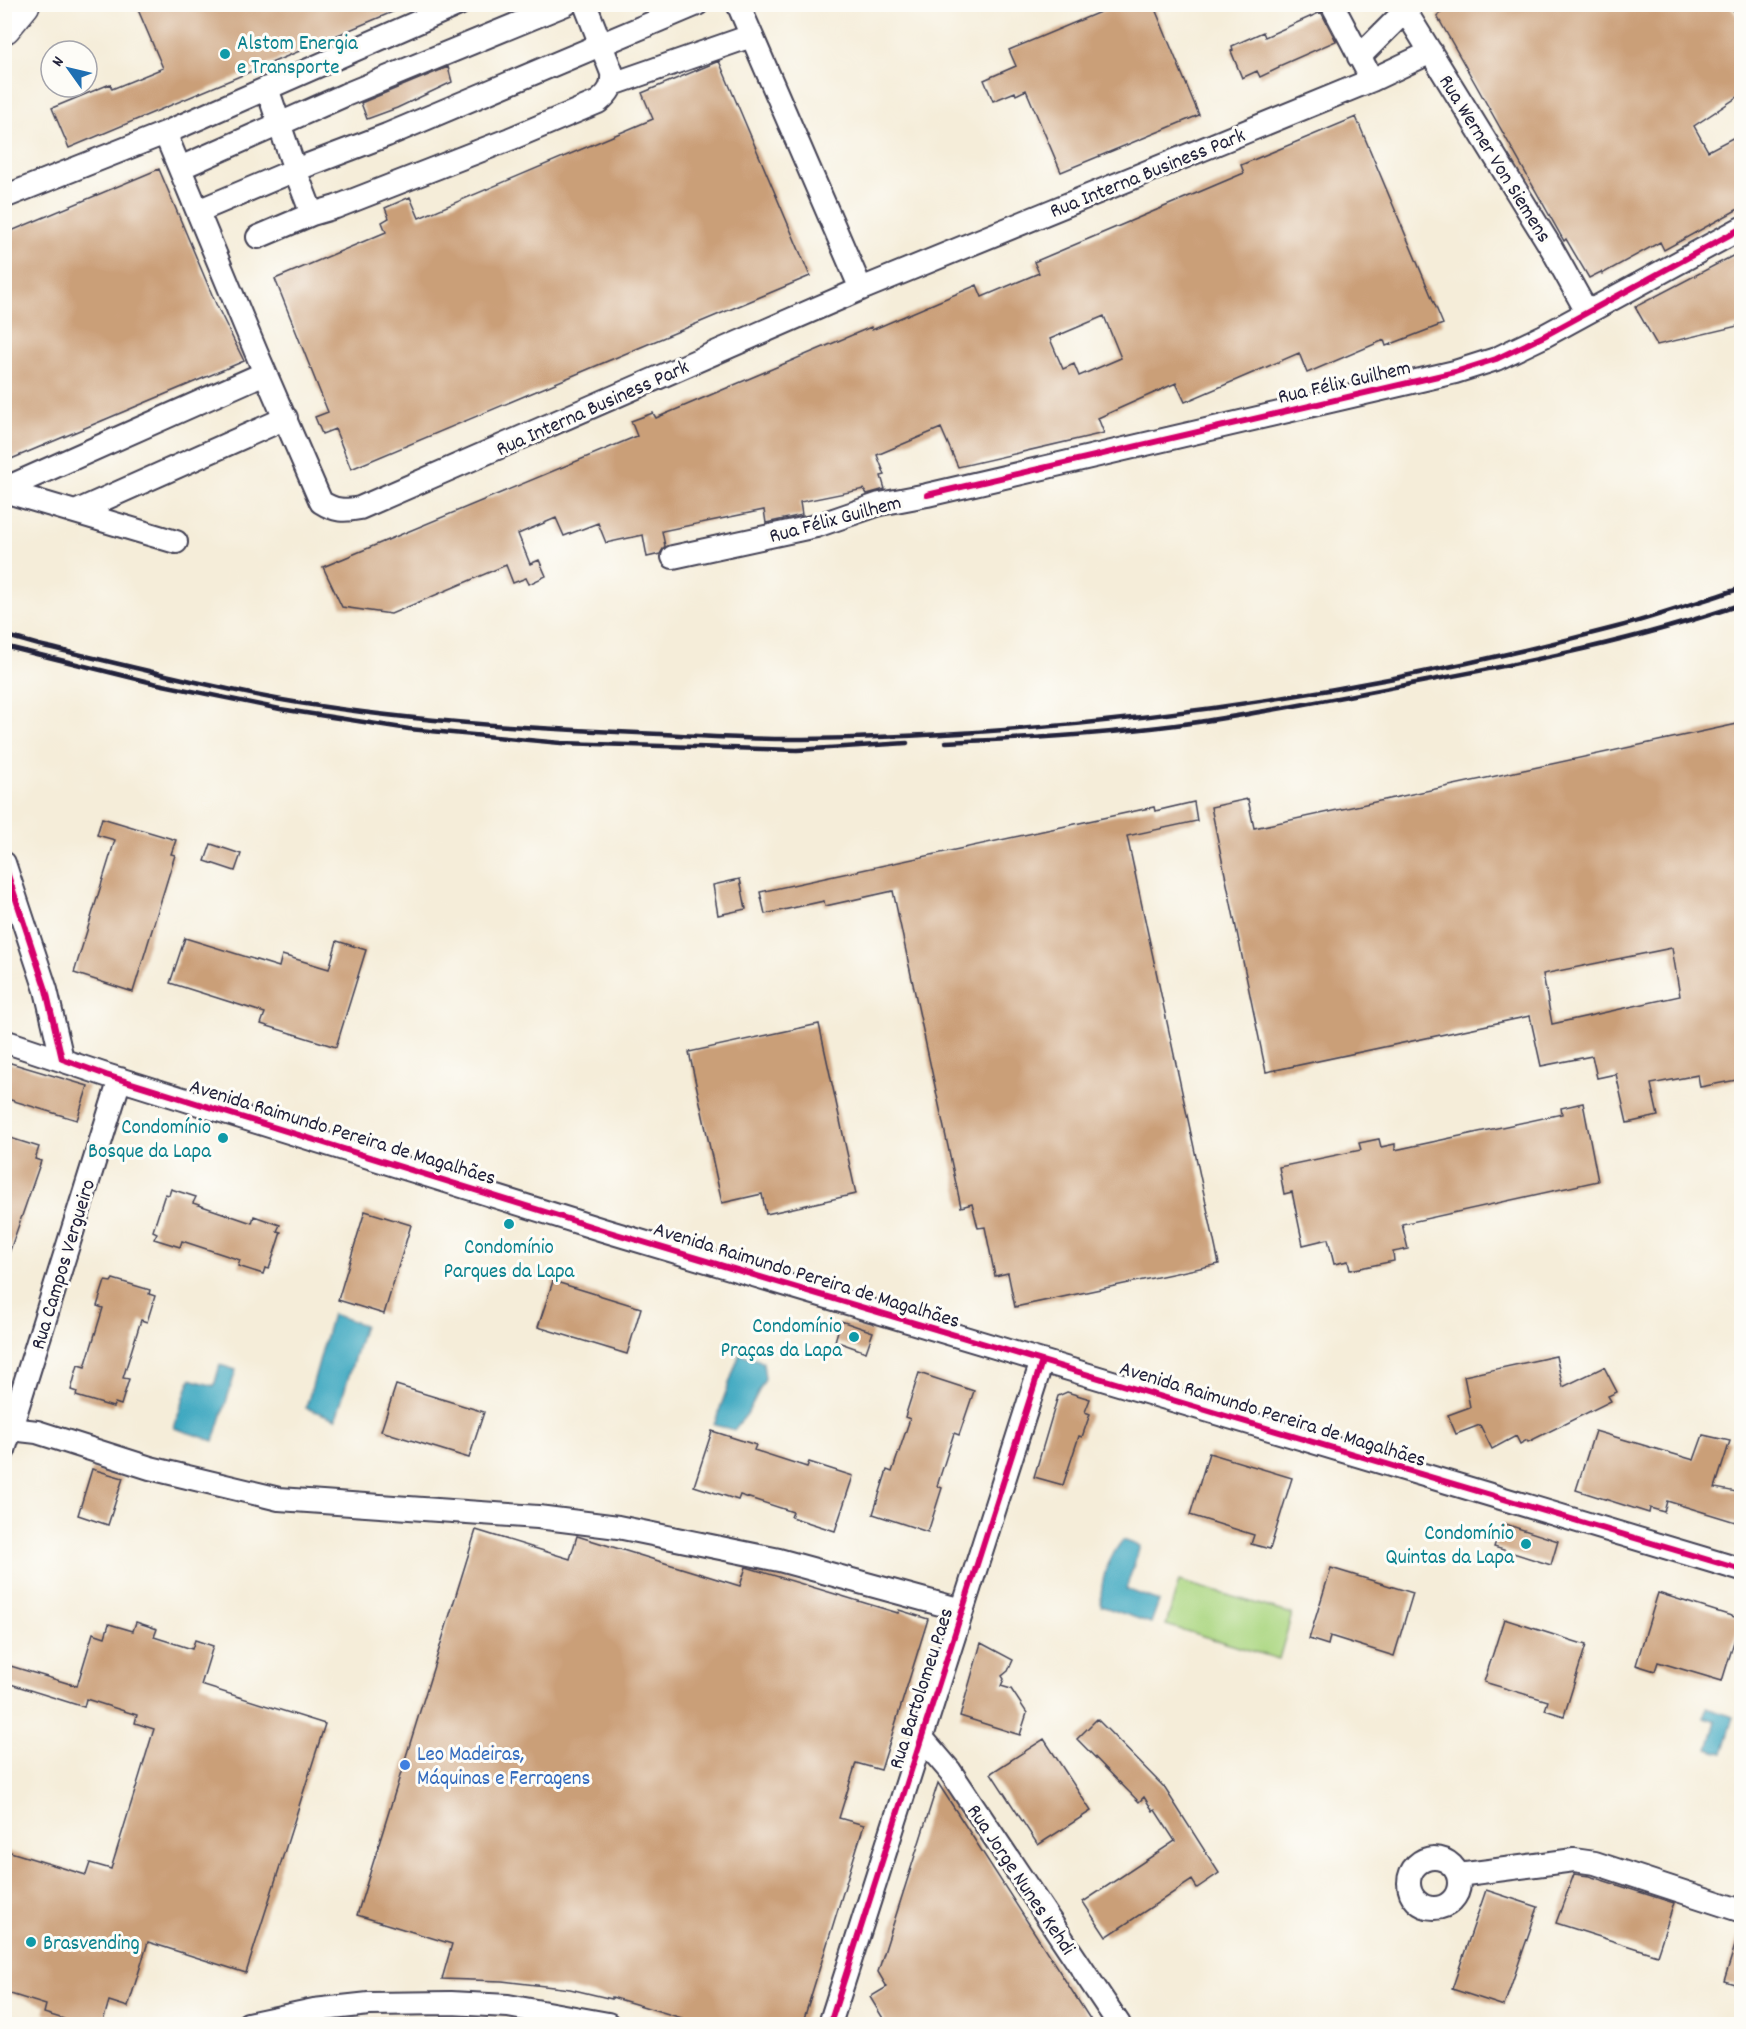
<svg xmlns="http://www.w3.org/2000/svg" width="1746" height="2029" font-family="Dekko,sans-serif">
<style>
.green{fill:#acd782;stroke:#677c5e;stroke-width:1.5}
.water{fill:#41a9c1;stroke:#32667e;stroke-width:1.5}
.building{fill:#ca9f78;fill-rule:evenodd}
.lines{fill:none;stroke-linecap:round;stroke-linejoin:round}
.minor-casing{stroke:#424053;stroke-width:26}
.highway-casing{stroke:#424053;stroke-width:36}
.minor{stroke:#fff;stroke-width:22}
.highway{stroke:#fff;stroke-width:33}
.rail{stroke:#22223b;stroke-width:4.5}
.cycleway-casing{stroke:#fdfcf7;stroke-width:10}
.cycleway{stroke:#d6006c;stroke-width:6}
.culture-dot{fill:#0f9aa8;stroke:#fdfcf7;stroke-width:2}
.shop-dot{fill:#3f7fe0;stroke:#fdfcf7;stroke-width:2}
.labels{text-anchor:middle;stroke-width:6;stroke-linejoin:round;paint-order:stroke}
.culture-label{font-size:21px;fill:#0d838f;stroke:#fdfcf7;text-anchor:end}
.street-label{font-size:21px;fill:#22223b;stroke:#fdfcf7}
.shop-label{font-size:21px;fill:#366cbe;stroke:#fdfcf7;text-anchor:start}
</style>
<rect width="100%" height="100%" fill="#fdfcf7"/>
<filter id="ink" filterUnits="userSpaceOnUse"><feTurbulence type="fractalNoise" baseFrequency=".0167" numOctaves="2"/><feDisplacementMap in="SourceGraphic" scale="12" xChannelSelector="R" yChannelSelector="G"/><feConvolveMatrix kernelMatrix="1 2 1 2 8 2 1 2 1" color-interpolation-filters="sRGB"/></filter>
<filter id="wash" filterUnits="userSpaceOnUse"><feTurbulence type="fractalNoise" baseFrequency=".008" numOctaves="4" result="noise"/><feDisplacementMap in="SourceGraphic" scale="24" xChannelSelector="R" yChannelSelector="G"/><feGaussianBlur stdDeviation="1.35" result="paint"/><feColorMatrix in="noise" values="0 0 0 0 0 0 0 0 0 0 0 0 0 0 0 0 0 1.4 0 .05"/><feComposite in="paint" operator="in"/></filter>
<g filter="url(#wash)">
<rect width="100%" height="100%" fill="#f5edd9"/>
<path class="green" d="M 1179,1581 L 1292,1614 L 1279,1659 L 1166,1625 Z"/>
<path class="water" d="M 332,1314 L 364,1325 L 336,1419 L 306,1408 Z
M 740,1353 L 763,1362 L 765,1379 L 747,1414 L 734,1430 L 714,1425 Z
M 220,1365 L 236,1370 L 214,1441 L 174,1428 L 190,1379 L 214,1386 Z
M 1123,1540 L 1140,1546 L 1126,1589 L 1159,1601 L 1151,1623 L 1101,1606 C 1100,1581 1107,1559 1123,1540 Z
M 1706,1708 L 1734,1717 L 1723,1753 L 1708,1749 L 1716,1721 L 1704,1717 Z"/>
<g id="blocks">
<path class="building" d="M 1119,4 L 1153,4 L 1199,115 L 1061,172 L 1026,90 L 1016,95 L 1015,92 L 993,101 L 984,80 L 1016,66 L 1009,50 Z
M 1449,4 L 1729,4 L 1742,23 L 1742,94 L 1694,126 L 1708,151 L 1742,133 L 1742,207 L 1664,250 L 1660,242 L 1602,274 L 1601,272 L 1589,278 L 1566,239 L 1564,241 L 1437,16 Z
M 136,5 L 409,5 L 69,148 L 52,108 L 110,84 L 112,89 L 163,68 Z
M 1321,12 L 1336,41 L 1279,66 L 1279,68 L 1260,77 L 1257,71 L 1242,78 L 1231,51 L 1233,50 L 1232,46 L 1263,32 L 1265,37 Z
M 719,61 L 810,276 L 351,469 L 335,429 L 322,434 L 315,417 L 328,412 L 275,279 L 386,232 L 382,222 L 389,218 L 385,208 L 410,197 L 419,218 L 653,119 L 642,93 Z
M 448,67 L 452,82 L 397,108 L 367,119 L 361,103 Z
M 1356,117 L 1443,324 L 1386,346 L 1384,340 L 1307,373 L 1299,353 L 1185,402 L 1176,383 L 1098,418 L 1104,433 L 958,467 L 941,428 L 877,455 L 885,475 L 881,476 L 885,489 L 867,494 L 864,489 L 800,502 L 802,515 L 766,523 L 764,510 L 662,531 L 665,546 L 660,554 L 647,557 L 643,535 L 606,543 L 598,523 L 564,536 L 556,518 L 518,534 L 530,564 L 539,560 L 546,576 L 529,584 L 526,578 L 513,583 L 506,565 L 391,614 L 342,607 L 323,567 L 637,436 L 631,421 L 653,413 L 656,418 L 871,327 L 872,330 L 977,285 L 982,297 L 1039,273 L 1034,262 L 1244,173 L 1241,165 ZM 1104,316 L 1121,358 L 1079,376 L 1074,364 L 1063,369 L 1050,339 Z
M 159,169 L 216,304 L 244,361 L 4,462 L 4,234 Z
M 1742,251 L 1742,325 L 1657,345 L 1635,307 Z
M 1742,723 L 1742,1079 L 1700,1087 L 1698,1075 L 1651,1084 L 1658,1116 L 1627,1123 L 1616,1074 L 1597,1078 L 1592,1056 L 1541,1066 L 1530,1016 L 1266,1072 L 1211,807 L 1248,799 L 1254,828 ZM 1672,948 L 1680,996 L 1552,1024 L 1543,974 Z
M 1194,802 L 1197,821 L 1127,836 L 1219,1264 L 1015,1307 L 1008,1273 L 995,1276 L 985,1227 L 978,1228 L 972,1204 L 961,1207 L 893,891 L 825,906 L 824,901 L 765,914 L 760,892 L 1154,807 L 1155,811 Z
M 102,818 L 176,840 L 171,854 L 175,855 L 133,992 L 74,973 L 115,840 L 97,835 Z
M 211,844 L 241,854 L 235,871 L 205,861 Z
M 740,879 L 746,909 L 718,915 L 713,885 Z
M 185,938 L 279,967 L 282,955 L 329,969 L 337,941 L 366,950 L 336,1047 L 261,1024 L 265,1013 L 170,983 Z
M 819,1024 L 856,1194 L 766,1214 L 762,1194 L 722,1203 L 689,1052 Z
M 4,1061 L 88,1086 L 77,1120 L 4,1098 Z
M 1583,1103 L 1598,1181 L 1402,1224 L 1408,1249 L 1393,1252 L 1394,1261 L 1350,1270 L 1348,1261 L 1334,1264 L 1328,1239 L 1303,1245 L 1292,1192 L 1284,1194 L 1279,1167 L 1361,1150 L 1359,1143 L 1379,1139 L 1381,1147 L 1395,1144 L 1395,1150 L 1562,1114 L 1561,1108 Z
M 4,1136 L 39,1147 L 35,1159 L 41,1161 L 7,1259 L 4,1258 Z
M 171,1189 L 196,1197 L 193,1203 L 252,1223 L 254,1216 L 280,1225 L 277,1231 L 281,1232 L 269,1269 L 265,1268 L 263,1274 L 238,1266 L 240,1260 L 182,1241 L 180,1247 L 154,1239 L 157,1233 L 153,1231 L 165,1194 L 169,1195 Z
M 365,1211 L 411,1225 L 384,1314 L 338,1300 Z
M 113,1279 L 150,1290 L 149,1294 L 155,1296 L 147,1322 L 141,1320 L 123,1378 L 129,1379 L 121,1405 L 115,1403 L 113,1407 L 76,1396 L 77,1392 L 71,1390 L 78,1365 L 85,1367 L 103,1308 L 97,1306 L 105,1281 L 111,1282 Z
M 553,1281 L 641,1308 L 627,1354 L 538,1327 Z
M 841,1321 L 873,1332 L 866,1352 L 835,1341 Z
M 1556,1356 L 1563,1387 L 1604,1367 L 1617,1392 L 1608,1396 L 1611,1401 L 1528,1442 L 1527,1440 L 1520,1444 L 1516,1436 L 1492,1449 L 1480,1425 L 1456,1434 L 1448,1415 L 1470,1407 L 1464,1376 Z
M 919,1373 L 974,1391 L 959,1435 L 954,1433 L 937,1486 L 942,1488 L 928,1532 L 873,1514 L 887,1470 L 892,1472 L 910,1419 L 905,1417 Z
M 396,1385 L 484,1412 L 469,1458 L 381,1431 Z
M 1067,1392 L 1090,1399 L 1085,1412 L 1090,1414 L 1082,1437 L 1079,1436 L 1063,1485 L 1034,1477 L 1058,1396 Z
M 712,1431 L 756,1445 L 754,1450 L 807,1467 L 809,1462 L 853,1476 L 835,1531 L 791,1517 L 793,1512 L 740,1495 L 738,1500 L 694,1486 Z
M 1595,1431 L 1694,1460 L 1703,1435 L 1730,1441 L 1715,1488 L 1742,1493 L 1742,1524 L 1667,1501 L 1664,1512 L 1650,1508 L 1649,1513 L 1576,1490 Z
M 1209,1453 L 1292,1478 L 1270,1549 L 1251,1544 L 1254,1535 L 1190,1515 Z
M 92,1469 L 123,1478 L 108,1525 L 78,1515 Z
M 1502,1523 L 1558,1541 L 1551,1565 L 1494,1547 Z
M 476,1530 L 570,1559 L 577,1536 L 740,1586 L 746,1567 L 898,1613 L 899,1610 L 928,1619 L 881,1770 L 856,1763 L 839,1818 L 864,1825 L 802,2025 L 705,2025 L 612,1997 L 612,1999 L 570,1989 L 502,1981 L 442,1979 L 452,1944 L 357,1915 Z
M 1331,1568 L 1413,1593 L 1394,1656 L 1330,1636 L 1328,1645 L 1309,1639 Z
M 1658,1593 L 1741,1619 L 1722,1681 L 1658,1662 L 1655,1671 L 1636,1665 Z
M 1504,1619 L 1586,1645 L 1564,1716 L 1545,1710 L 1548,1701 L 1484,1682 Z
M 136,1622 L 157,1629 L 154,1637 L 192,1649 L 195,1640 L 213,1646 L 201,1685 L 325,1724 L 246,1973 L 148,1942 L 128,2007 L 109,2001 L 102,2025 L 63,2025 L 64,2019 L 44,2013 L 46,2005 L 4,1992 L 4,1850 L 86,1875 L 90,1863 L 111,1869 L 154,1729 L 135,1723 L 137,1715 L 86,1699 L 84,1707 L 4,1682 L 4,1664 L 77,1686 L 93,1633 L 105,1637 L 109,1624 L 133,1631 Z
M 981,1643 L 1013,1660 L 1008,1671 L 1002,1676 L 1004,1679 L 1001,1686 L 1011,1689 L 1027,1713 L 1020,1735 L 960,1716 Z
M 1097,1719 L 1164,1787 L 1219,1873 L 1197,1888 L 1192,1880 L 1106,1937 L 1083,1902 L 1175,1841 L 1155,1810 L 1153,1811 L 1144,1797 L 1139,1802 L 1077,1739 Z
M 1044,1739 L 1091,1811 L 1038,1845 L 991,1773 Z
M 938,1783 L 1094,2025 L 887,2025 L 870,1997 L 887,1987 L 878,1972 Z
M 1574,1874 L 1589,1876 L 1674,1903 L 1657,1955 L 1556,1923 Z
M 1486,1890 L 1538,1907 L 1504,2006 L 1452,1989 Z
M 1738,1936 L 1742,1937 L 1742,1986 L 1724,1981 Z"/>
</g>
</g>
<g filter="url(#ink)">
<use href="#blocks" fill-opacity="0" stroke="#424053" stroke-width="1.5"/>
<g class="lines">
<g class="minor-casing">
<path id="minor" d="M 738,4 L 861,289
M 1332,4 L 1372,80
M 1401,4 L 1552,249 L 1587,312
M 1359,57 L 1412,4
M 613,84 L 751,36
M 267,88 L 295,170 L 312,214
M 165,133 L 256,352 L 321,502 C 335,511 344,511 360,508 L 861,289 L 1372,80 L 1431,52
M 180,168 L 345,95 L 566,4
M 4,197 L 165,133 L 459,4
M 198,211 L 295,170 L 387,135 L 697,4
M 258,237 L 312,214 L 336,207 L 510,139 L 598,102 C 609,93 613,87 612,73 L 585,4
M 4,489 L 265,373
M 4,491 L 176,542
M 75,512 L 286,418
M 673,557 L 816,526 L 880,504 L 927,495 L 1455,372 L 1496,359 L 1544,336 L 1742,228
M 4,863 L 46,990 L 62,1059
M 4,1041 L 106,1075 L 603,1230 L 1742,1570
M 11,1429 L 37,1432 L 150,1468 L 279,1499 L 538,1517 L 618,1527 L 779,1560 L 962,1610
M 4,1450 L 120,1079
M 921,1737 L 950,1771 L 1119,2024
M1409 1883a25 25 0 1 1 50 0a25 25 0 1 1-50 0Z
M 1458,1875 L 1574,1860 L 1595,1863 L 1742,1911
M 248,2024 L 314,2010 L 369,2004 L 451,2003 L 508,2006 L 608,2024
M 830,2024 L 1042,1361"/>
</g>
<g class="highway-casing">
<path id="highway" d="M 4,27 L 23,4"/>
</g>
<use href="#minor" class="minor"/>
<use href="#highway" class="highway"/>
<path class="rail" d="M 4,635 L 39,645 C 117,663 197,684 276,699 C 395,720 517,728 638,733 C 693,735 748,740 803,739 C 1077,735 1352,697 1617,627 C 1659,616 1700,601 1742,588
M 4,646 L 153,683 L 280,709 L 409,729 L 561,743 L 797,750 L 907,743
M 946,742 C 1030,739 1115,734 1198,722 C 1273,711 1347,696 1421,682 C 1529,662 1638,640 1742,604"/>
<g class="cycleway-casing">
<path id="cycleway" d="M 927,495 L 1455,372 L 1496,359 L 1544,336 L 1742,228
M 4,863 L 46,990 L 62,1059 L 106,1075 L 603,1230 L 1742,1570
M 830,2024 L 1042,1361"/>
</g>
<use href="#cycleway" class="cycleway"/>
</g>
</g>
<g class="culture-dot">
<circle cx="225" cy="54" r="6"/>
<circle cx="223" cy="1138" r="6"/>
<circle cx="509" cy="1224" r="6"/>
<circle cx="854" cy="1337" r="6"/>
<circle cx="1526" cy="1544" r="6"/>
<circle cx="31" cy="1942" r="6"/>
</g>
<circle class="shop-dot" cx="405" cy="1765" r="6"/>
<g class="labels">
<g class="culture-label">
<text x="237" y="49" text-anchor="start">Alstom Energia<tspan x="237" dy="24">e Transporte</tspan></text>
<text x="211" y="1133">Condomínio<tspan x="211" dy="24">Bosque da Lapa</tspan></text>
<text x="509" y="1253" text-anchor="middle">Condomínio<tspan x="509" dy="24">Parques da Lapa</tspan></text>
<text x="842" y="1332">Condomínio<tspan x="842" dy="24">Praças da Lapa</tspan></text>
<text x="1514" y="1539">Condomínio<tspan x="1514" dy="24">Quintas da Lapa</tspan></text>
<text x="43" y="1949" text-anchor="start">Brasvending</text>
</g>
<g class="street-label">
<text transform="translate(1496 158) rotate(58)" y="7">Rua Werner Von Siemens</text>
<text transform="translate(1147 172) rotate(-22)" y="7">Rua Interna Business Park</text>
<text transform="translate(1344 381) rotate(-13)" y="7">Rua Félix Guilhem</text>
<text transform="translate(592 407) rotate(-24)" y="7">Rua Interna Business Park</text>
<text transform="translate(835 518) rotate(-15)" y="7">Rua Félix Guilhem</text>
<text transform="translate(343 1131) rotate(17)" y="7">Avenida Raimundo Pereira de Magalhães</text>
<text transform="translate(62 1264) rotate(-73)" y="7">Rua Campos Vergueiro</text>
<text transform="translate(807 1274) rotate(17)" y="7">Avenida Raimundo Pereira de Magalhães</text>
<text transform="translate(1273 1413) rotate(17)" y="7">Avenida Raimundo Pereira de Magalhães</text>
<text transform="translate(920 1688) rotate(-72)" y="7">Rua Bartolomeu Paes</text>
<text transform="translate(1022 1879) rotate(56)" y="7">Rua Jorge Nunes Kehdi</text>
</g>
<g class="shop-label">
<text x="417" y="1760">Leo Madeiras,<tspan x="417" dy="24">Máquinas e Ferragens</tspan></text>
</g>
</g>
<rect width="1746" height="2029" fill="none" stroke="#fdfcf7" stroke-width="24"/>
<g transform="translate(69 69) rotate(304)"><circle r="28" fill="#fdfcf7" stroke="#a5a5ac" stroke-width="1.5"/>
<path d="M0-4.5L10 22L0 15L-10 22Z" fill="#1f6fb2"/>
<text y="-9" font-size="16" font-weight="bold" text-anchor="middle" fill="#22223b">N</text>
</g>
</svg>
